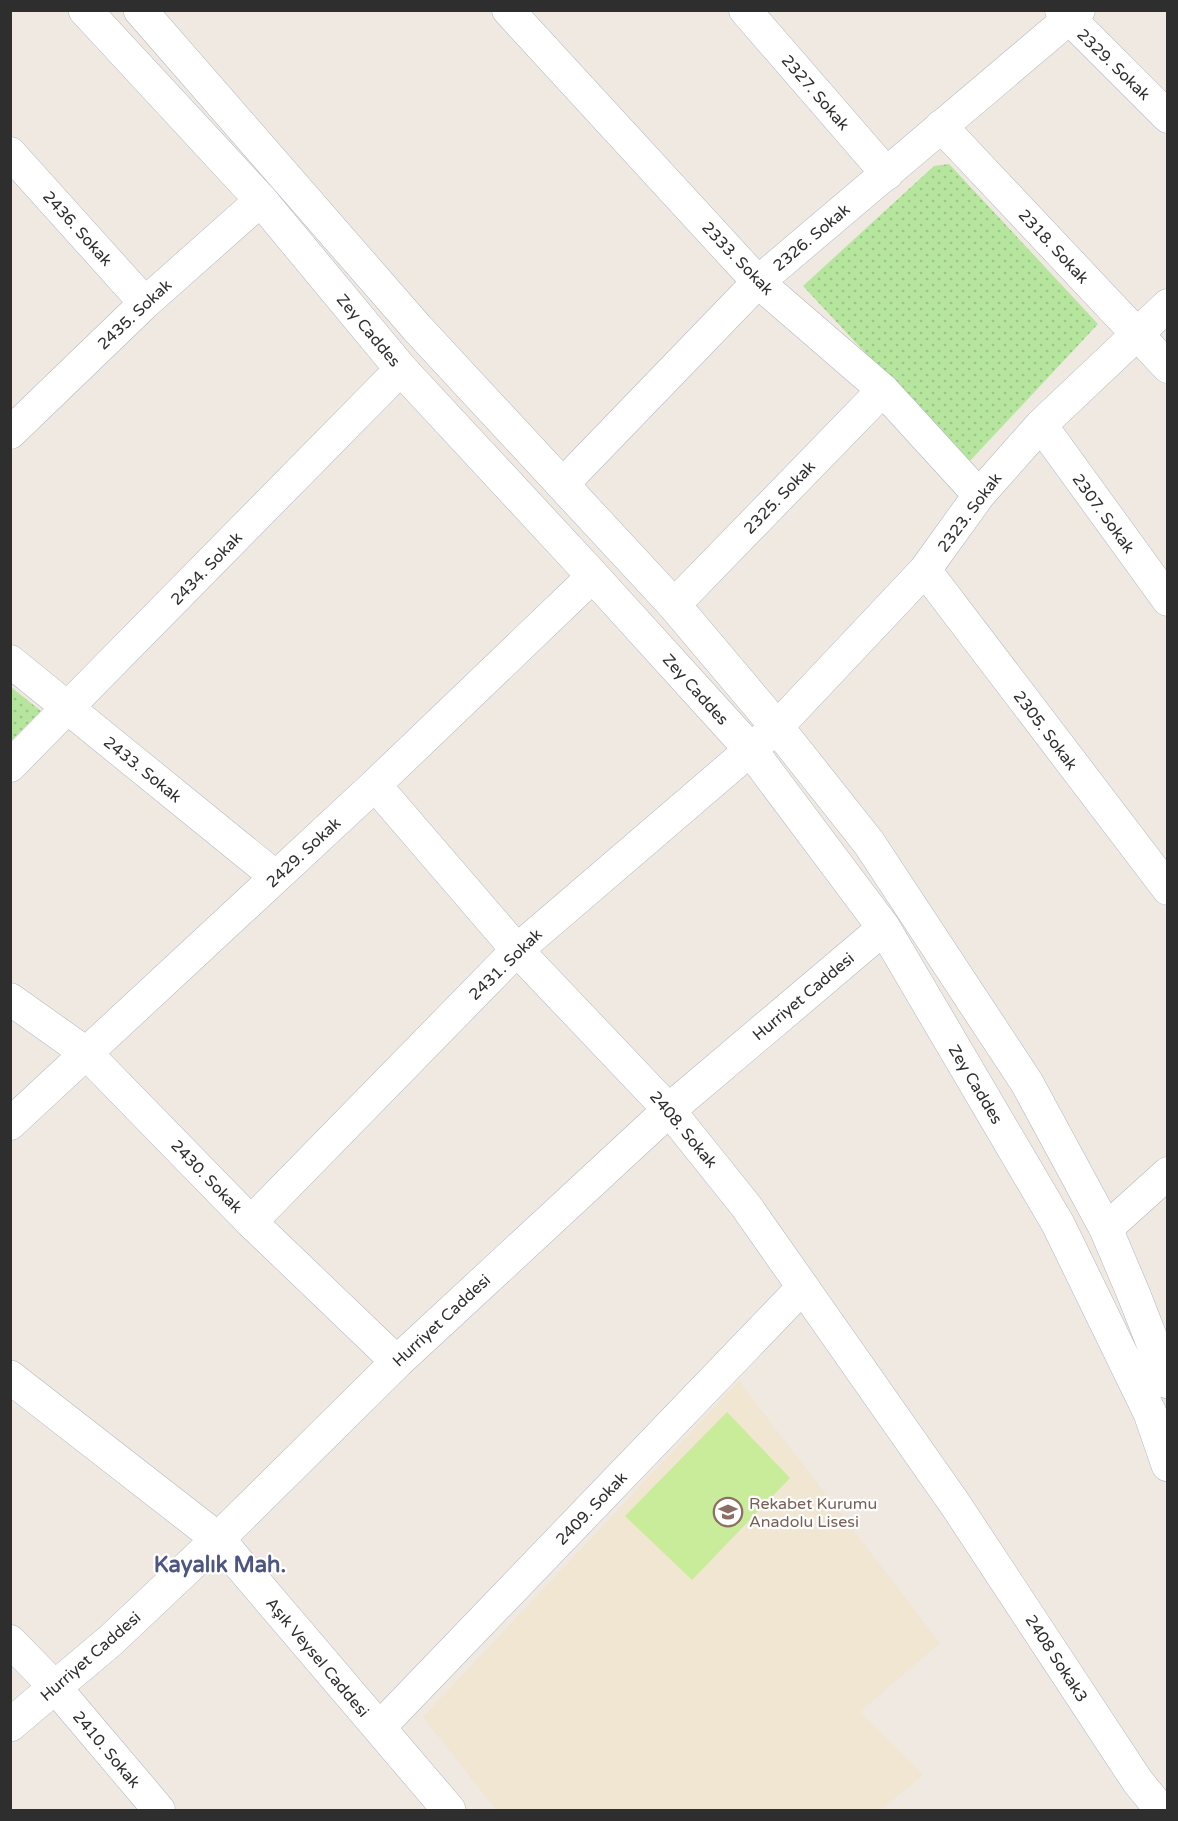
<svg xmlns="http://www.w3.org/2000/svg" width="1178" height="1821" font-family="'Varela Round',sans-serif">
<style>
.education{fill:#f0e6d1}
.park{fill:url(#park-dots)}
.pitch{fill:#c9ec9a}
.lines{fill:none;stroke-linecap:round;stroke-linejoin:round}
.street-casing{stroke:#b4b7c1;stroke-width:33}
.secondary-casing{stroke:#b4b7c1;stroke-width:34}
.street{stroke:#fff;stroke-width:32}
.secondary{stroke:#fff;stroke-width:33}
.labels{text-anchor:middle;stroke-width:4.5;stroke-linejoin:round;paint-order:stroke}
.street-label{font-size:16px;fill:#2e2e2e;stroke:#fff}
.education-label{font-size:16px;fill:#785e54;stroke:#fff;text-anchor:start}
.district-label{font-size:22px;font-weight:bold;fill:#4d5680;stroke:#fff}
</style>
<defs>
<pattern id="park-dots" width="8" height="8" patternUnits="userSpaceOnUse" patternTransform="scale(1.5)"><rect width="8" height="8" fill="#b6e59e"/><path d="M2 2h.1M6 6h.1" fill="none" stroke="#9dc588" stroke-width="1.8" stroke-linecap="round"/></pattern>
</defs>
<rect width="100%" height="100%" fill="#efe9e1"/>
<path class="education" d="M 739,1381 L 940,1643 L 860,1712 L 923,1775 L 881,1810 L 496,1810 L 423,1717 Z"/>
<path class="park" d="M 949,164 L 1098,324 L 968,463 L 803,286 L 934,166 Z
M 11,687 L 41,711 L 11,741 L 10,741 Z"/>
<path class="pitch" d="M 727,1412 L 790,1478 L 692,1580 L 625,1516 Z"/>
<g class="lines">
<g class="street-casing">
<path id="street" d="M 508,10 L 758,282 L 883,390 L 979,495
M 745,10 L 887,174
M 1061,10 L 1168,117
M 941,126 L 1168,367
M 10,153 L 145,303
M 1041,425 L 1168,600
M 10,433 L 145,303 L 261,200
M 562,485 L 758,282 L 1079,10
M 925,570 L 1168,889
M 674,605 L 883,390
M 10,661 L 276,877
M 10,766 L 401,369
M 375,785 L 517,950 L 669,1110 L 746,1206 L 955,1504 L 1138,1782 L 1161,1810
M 10,999 L 86,1053 L 251,1222 L 397,1362
M 10,1124 L 375,785 L 593,576
M 251,1222 L 517,950 L 777,727 L 925,570 L 979,495 L 1041,425 L 1168,305
M 1106,1229 L 1168,1173
M 10,1641 L 55,1687 L 159,1810
M 379,1728 L 803,1287"/>
</g>
<g class="secondary-casing">
<path id="secondary" d="M 85,10 L 261,200 L 401,369 L 593,576 L 750,749 L 884,928 L 1058,1224 L 1150,1413 L 1168,1465
M 140,10 L 417,328 L 674,605 L 777,727 L 869,843 L 1027,1083 L 1106,1229 L 1134,1295 L 1168,1382
M 10,1377 L 218,1539 L 449,1810
M 10,1725 L 110,1641 L 218,1539 L 397,1362 L 669,1110 L 884,928"/>
</g>
<use href="#street" class="street"/>
<use href="#secondary" class="secondary"/>
</g>
<defs>
<g id="school-ring" transform="scale(1.5)"><circle r="9.5" fill="#fff" stroke="#8d6e63" stroke-width="1.5"/><path d="M0-5L7-2L0 1L-7-2ZM-4 1L0 2.5L4 1V4Q0 6-4 4Z" fill="#8d6e63"/></g>
</defs>
<g fill-rule="evenodd">
<use href="#school-ring" x="728" y="1512"/>
</g>
<g class="labels">
<g class="street-label">
<text transform="translate(1114 64) rotate(44)" y="6">2329. Sokak</text>
<text transform="translate(816 92) rotate(49)" y="6">2327. Sokak</text>
<text transform="translate(78 228) rotate(48)" y="6">2436. Sokak</text>
<text transform="translate(811 237) rotate(-40)" y="6">2326. Sokak</text>
<text transform="translate(1054 246) rotate(47)" y="6">2318. Sokak</text>
<text transform="translate(738 258) rotate(46)" y="6">2333. Sokak</text>
<text transform="translate(134 314) rotate(-43)" y="6">2435. Sokak</text>
<text transform="translate(369 330) rotate(50)" y="6">Zey Caddes</text>
<text transform="translate(779 497) rotate(-46)" y="6">2325. Sokak</text>
<text transform="translate(969 512) rotate(-53)" y="6">2323. Sokak</text>
<text transform="translate(1104 513) rotate(54)" y="6">2307. Sokak</text>
<text transform="translate(206 568) rotate(-46)" y="6">2434. Sokak</text>
<text transform="translate(696 689) rotate(48)" y="6">Zey Caddes</text>
<text transform="translate(1046 730) rotate(53)" y="6">2305. Sokak</text>
<text transform="translate(143 769) rotate(39)" y="6">2433. Sokak</text>
<text transform="translate(303 852) rotate(-43)" y="6">2429. Sokak</text>
<text transform="translate(505 964) rotate(-44)" y="6">2431. Sokak</text>
<text transform="translate(803 996) rotate(-40)" y="6">Hurriyet Caddesi</text>
<text transform="translate(976 1084) rotate(59)" y="6">Zey Caddes</text>
<text transform="translate(684 1129) rotate(50)" y="6">2408. Sokak</text>
<text transform="translate(207 1176) rotate(46)" y="6">2430. Sokak</text>
<text transform="translate(441 1320) rotate(-43)" y="6">Hurriyet Caddesi</text>
<text transform="translate(591 1508) rotate(-46)" y="6">2409. Sokak</text>
<text transform="translate(90 1656) rotate(-41)" y="6">Hurriyet Caddesi</text>
<text transform="translate(318 1657) rotate(50)" y="6">Aşık Veysel Caddesi</text>
<text transform="translate(1057 1658) rotate(57)" y="6">2408 Sokak3</text>
<text transform="translate(107 1749) rotate(50)" y="6">2410. Sokak</text>
</g>
<g class="education-label">
<text x="749" y="1509">Rekabet Kurumu<tspan x="749" dy="18">Anadolu Lisesi</tspan></text>
</g>
<g class="district-label">
<text x="220" y="1572">Kayalık Mah.</text>
</g>
</g>
<rect width="1178" height="1821" fill="none" stroke="#2e2e2e" stroke-width="24"/>
</svg>
